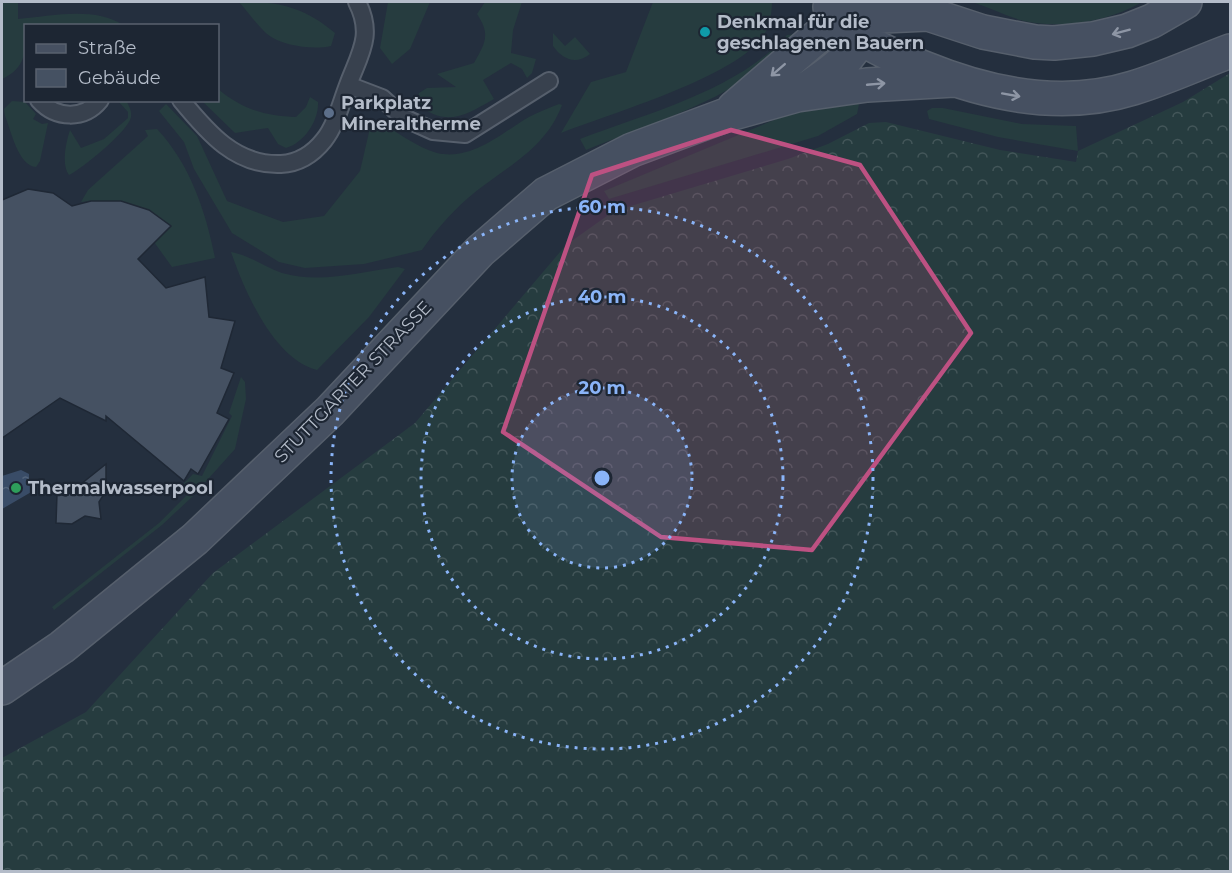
<svg xmlns="http://www.w3.org/2000/svg" width="1232" height="873" font-family="Montserrat,sans-serif">
<style>
.grass{fill:#263c3f}
.forest{fill:url(#forest-crowns)}
.water{fill:url(#water-ripples)}
.building{fill:#455162;stroke:#1f2835;stroke-width:1.5}
.lines{fill:none;stroke-linecap:round;stroke-linejoin:round}
.lane-casing{stroke:#565f6c;stroke-width:20}
.secondary-casing{stroke:#565f6c;stroke-width:36}
.lane{stroke:#38414e;stroke-width:16}
.secondary{stroke:#465061;stroke-width:33}
.oneway{stroke:#8e96a5}
.marked{fill:#bd5182;fill-opacity:0.2;stroke:#bd5182;stroke-width:4.5;stroke-linejoin:round}
.ring{fill:none;stroke:#8ab4f8;stroke-width:3;stroke-dasharray:3 6}
.culture-dot{fill:#0f9aa8;stroke:#1d2633;stroke-width:2}
.service-dot{fill:#5c6f8a;stroke:#1d2633;stroke-width:2}
.leisure-dot{fill:#2e9e5b;stroke:#1d2633;stroke-width:2}
.labels{text-anchor:middle;stroke-width:4.5;stroke-linejoin:round;paint-order:stroke}
.poi-label{font-size:18px;font-weight:bold;fill:#b4bcc9;stroke:#1d2633;text-anchor:start}
.street-label{font-size:18px;fill:#b4bcc9;stroke:#1d2633}
.centre{fill:#8ab4f8;stroke:#1d2633;stroke-width:3}
.ring-label{font-size:18px;text-anchor:middle;font-weight:bold;fill:#8ab4f8;stroke:#1d2633;stroke-width:4.5;stroke-linejoin:round;paint-order:stroke}
</style>
<defs>
<pattern id="forest-crowns" width="20" height="18" patternUnits="userSpaceOnUse" patternTransform="scale(1.5)"><rect width="20" height="18" fill="#263c3f"/><path d="M2 6a3 3 0 1 1 6 0M12 15a3 3 0 1 1 6 0" fill="none" stroke="#435659"/></pattern>
<pattern id="water-ripples" width="26" height="14" patternUnits="userSpaceOnUse" patternTransform="scale(1.5)"><rect width="26" height="14" fill="#394c67"/><path d="M2 4q2-2 4 0t4 0M15 11q2-2 4 0t4 0" fill="none" stroke="#53647b"/></pattern>
</defs>
<rect width="100%" height="100%" fill="#242f3e"/>
<path class="grass" d="M 2,2 L 18,2 L 18,19 C 51,16 95,6 123,25 L 26,26 C 26,49 27,68 2,79 Z
M 239,2 C 278,1 304,7 335,33 L 331,46 C 313,50 282,46 267,34 C 257,25 248,12 239,2 Z
M 388,2 L 430,2 L 410,49 L 392,64 L 380,48 Z
M 485,2 L 522,2 L 513,30 L 511,53 L 536,59 L 532,73 L 527,78 L 522,69 L 511,63 L 483,80 L 494,99 C 464,116 446,128 416,103 L 419,93 L 427,88 L 456,87 L 437,74 L 474,63 C 485,43 491,35 477,14 Z
M 653,2 L 772,2 C 772,11 770,25 765,33 C 741,76 608,114 561,133 L 591,82 L 626,72 Z
M 972,2 L 1142,2 C 1108,22 1059,30 1020,20 C 1004,15 988,7 972,2 Z
M 553,33 L 565,46 L 575,37 L 590,54 C 576,65 563,60 553,46 Z
M 798,34 C 783,47 769,63 753,74 C 709,106 637,129 586,150 L 580,139 C 648,113 738,90 787,35 Z
M 218,89 C 242,109 265,116 296,117 L 306,107 L 310,97 L 318,102 C 319,121 304,143 286,148 L 278,144 L 268,128 L 235,133 L 202,101 L 218,100 Z
M 857,96 L 859,104 L 857,114 L 818,136 L 609,199 L 604,191 L 798,110 Z
M 12,101 L 25,102 L 36,114 L 33,119 L 42,124 L 48,123 L 40,161 L 36,167 C 18,166 11,130 5,116 L 4,109 Z
M 118,101 L 127,102 C 130,108 133,114 130,120 C 124,134 83,168 69,175 C 61,165 66,142 70,130 L 81,148 L 104,139 L 128,118 L 128,112 Z
M 166,104 L 197,136 L 227,201 L 283,222 L 324,216 L 360,171 L 370,128 L 376,121 C 396,130 415,147 437,153 C 473,161 501,133 529,117 C 538,112 549,108 559,104 L 562,105 C 545,151 503,168 468,198 C 450,214 435,231 422,250 L 364,264 L 305,268 L 279,262 L 232,233 L 194,169 L 184,142 L 159,111 Z
M 932,108 L 943,108 L 1022,124 L 1076,126 L 1078,151 L 998,137 L 929,119 L 927,111 Z
M 157,129 C 190,164 206,212 215,258 L 172,267 L 154,242 L 171,225 C 142,205 116,198 81,202 L 88,190 L 148,136 L 145,130 Z
M 231,252 C 249,255 265,267 282,273 C 320,284 361,272 398,267 L 405,269 L 369,317 L 317,370 C 274,360 244,290 231,252 Z
M 241,377 L 245,382 L 246,399 L 235,449 L 192,497 L 162,525 L 54,610 L 52,607 L 159,523 L 188,494 L 183,484 L 193,474 L 202,476 L 232,416 L 229,413 Z"/>
<path class="forest" d="M 1230,73 L 1230,871 L 2,871 L 2,758 L 86,712 L 213,573 L 415,423 L 566,245 L 614,211 L 788,159 L 828,144 L 869,123 L 886,122 L 1000,150 L 1076,162 L 1078,151 L 1183,102 Z"/>
<path class="water" d="M 21,470 L 29,474 L 29,485 L 33,491 L 2,509 L 2,476 Z"/>
<path class="building" d="M 28,189 L 53,193 L 72,206 L 91,201 L 121,201 L 149,210 L 171,226 L 138,259 L 166,288 L 205,277 L 209,317 L 235,321 L 221,368 L 234,373 L 217,413 L 229,419 L 198,474 L 191,469 L 184,481 L 106,416 L 106,421 L 60,398 L 2,438 L 2,200 Z
M 106,464 L 106,491 L 99,502 L 101,519 L 85,516 L 72,524 L 56,523 L 57,494 L 66,496 Z"/>
<g class="lines">
<g class="lane-casing">
<path id="lane" d="M 357,2 C 374,35 360,53 348,85 L 382,98 L 404,118 L 433,131 L 465,134 L 549,81
M 39,100 C 56,119 84,120 100,100
M 181,100 C 208,133 236,166 281,164 C 300,163 313,154 324,140 C 336,125 341,103 348,85"/>
</g>
<g class="secondary-casing">
<path id="secondary" d="M 830,7 C 858,42 883,52 924,68 C 990,95 1062,110 1133,88 C 1166,78 1198,63 1230,51
M 805,90 C 837,68 857,57 867,18
M 734,108 L 839,18 L 928,14 L 983,32 L 1035,42 L 1054,43 L 1093,39 L 1127,31 L 1152,21 L 1185,2
M 2,688 L 62,647 L 195,539 L 330,411 L 480,251 L 546,194 L 632,150 L 726,115 L 797,95 L 867,85 L 954,80"/>
</g>
<use href="#lane" class="lane"/>
<use href="#secondary" class="secondary"/>
</g>
<defs><path id="oneway-shaft" d="M-6 0H5M1.5-3L5.5 0L1.5 3" fill="none" stroke-width="1.6" stroke-linecap="round" stroke-linejoin="round" transform="scale(1.5)"/></defs>
<g class="oneway">
<use href="#oneway-shaft" transform="translate(1121 32) rotate(165)"/>
<use href="#oneway-shaft" transform="translate(778 70) rotate(139)"/>
<use href="#oneway-shaft" transform="translate(876 84) rotate(-5)"/>
<use href="#oneway-shaft" transform="translate(1011 95) rotate(10)"/>
</g>
<path class="marked" d="M 731,130 L 860,165 L 971,333 L 812,550 L 661,537 L 503,432 L 592,175 Z"/>
<circle cx="602" cy="478" r="90" fill="#8ab4f8" fill-opacity=".12"/>
<g class="ring">
<circle cx="602" cy="478" r="90"/>
<circle cx="602" cy="478" r="181"/>
<circle cx="602" cy="478" r="271"/>
</g>
<circle class="culture-dot" cx="705" cy="32" r="6"/>
<circle class="service-dot" cx="329" cy="113" r="6"/>
<circle class="leisure-dot" cx="16" cy="488" r="6"/>
<g class="labels">
<g class="poi-label">
<text x="717" y="28">Denkmal für die<tspan x="717" dy="21">geschlagenen Bauern</tspan></text>
<text x="341" y="109">Parkplatz<tspan x="341" dy="21">Mineraltherme</tspan></text>
<text x="28" y="494">Thermalwasserpool</text>
</g>
<g class="street-label">
<text transform="translate(353 382) rotate(-46)" y="6">STUTTGARTER STRASSE</text>
</g>
</g>
<circle cx="602" cy="478" r="9" class="centre"/>
<g class="ring-label">
<text x="602" y="213">60 m</text>
<text x="602" y="303">40 m</text>
<text x="602" y="394">20 m</text>
</g>
<rect width="1232" height="873" fill="none" stroke="#b4bcc9" stroke-width="6"/>
<rect x="24" y="24" width="195" height="78" fill="#1d2633" stroke="#59626f" stroke-width="1.5"/>
<rect x="36" y="44" width="30" height="9" fill="#465061" stroke="#59626f" stroke-width="1.5"/>
<text x="78" y="54" font-size="18" fill="#b4bcc9">Straße</text>
<rect x="36" y="69" width="30" height="18" fill="#455162" stroke="#59626f" stroke-width="1.5"/>
<text x="78" y="84" font-size="18" fill="#b4bcc9">Gebäude</text>
</svg>
